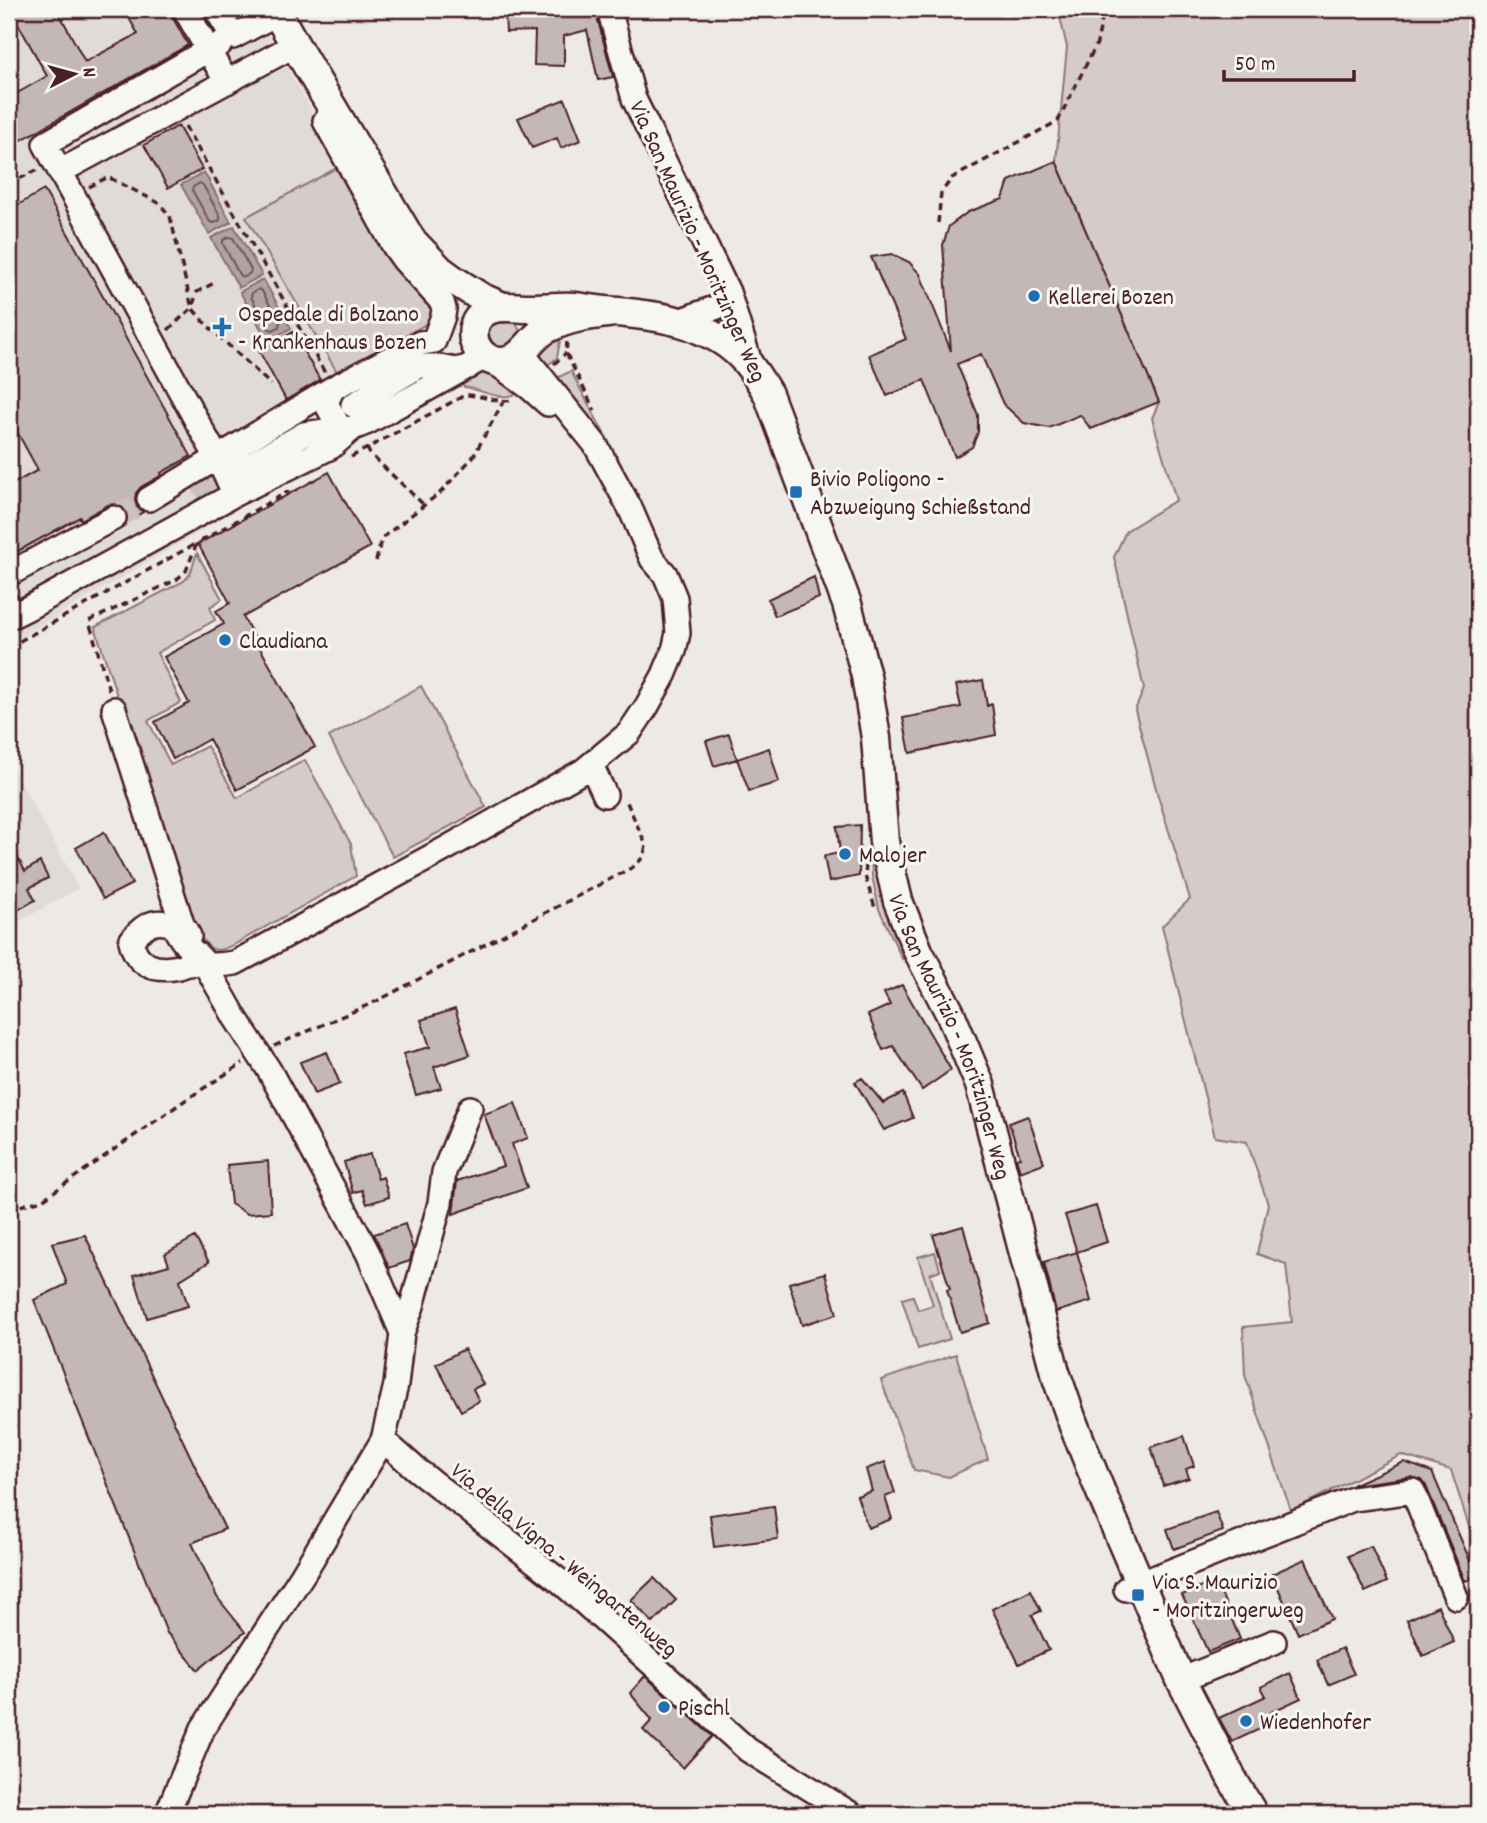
<svg xmlns="http://www.w3.org/2000/svg" width="1487" height="1823" font-family="Dekko,sans-serif">
<style>
.built{fill:#e0dad8}
.green{fill:#d4cbca;stroke:#8f757a;stroke-width:2}
.water{fill:#b1a2a3;stroke:#886e73;stroke-width:2}
.lines{fill:none;stroke-linecap:round;stroke-linejoin:round}
.shore{stroke:#73535b;stroke-width:2}
.building{fill:#c4b7b7;stroke:#4a1f2b;stroke-width:2}
.minor-tunnel{stroke:#ccc1c1;stroke-width:23;stroke-dasharray:23 11;stroke-linecap:butt}
.minor-casing{stroke:#4a1f2b;stroke-width:28}
.major-casing{stroke:#4a1f2b;stroke-width:33}
.path{stroke:#4a1f2b;stroke-width:3.5;stroke-dasharray:7 5;stroke-linecap:butt}
.minor{stroke:#f6f6f2;stroke-width:23}
.major{stroke:#f6f6f2;stroke-width:28}
.poi-dot{fill:#1f6fb2;stroke:#f6f6f2;stroke-width:2.5}
.labels{text-anchor:middle;stroke-width:6;stroke-linejoin:round;paint-order:stroke}
.street-label{font-size:24px;fill:#4a1f2b;stroke:#f6f6f2}
.poi-label{font-size:24px;fill:#4a1f2b;stroke:#f6f6f2;text-anchor:start}
</style>
<rect width="100%" height="100%" fill="#ece9e6"/>
<filter id="ink" filterUnits="userSpaceOnUse"><feTurbulence type="fractalNoise" baseFrequency=".0143" numOctaves="2"/><feDisplacementMap in="SourceGraphic" scale="14" xChannelSelector="R" yChannelSelector="G"/><feConvolveMatrix kernelMatrix="1 2 1 2 8 2 1 2 1" color-interpolation-filters="sRGB"/></filter>
<g filter="url(#ink)">
<path class="built" d="M 9,9 L 232,9 L 237,16 L 242,13 L 257,15 L 396,257 L 437,301 L 438,324 L 222,450 L 251,501 L 9,644 Z
M 9,762 L 79,888 L 9,927 Z"/>
<path class="green" d="M 1058,9 L 1478,9 L 1478,1555 L 1451,1470 L 1401,1455 L 1291,1511 L 1245,1375 L 1243,1327 L 1292,1322 L 1286,1264 L 1257,1254 L 1268,1204 L 1247,1142 L 1215,1137 L 1162,926 L 1190,899 L 1158,796 L 1135,710 L 1144,689 L 1114,557 L 1126,531 L 1176,500 L 1152,418 L 1159,402 L 1056,161 L 1067,47 Z
M 342,165 L 432,306 L 432,316 L 423,326 L 337,372 L 246,217 Z
M 514,320 L 520,331 L 517,345 L 494,353 L 482,327 L 485,322 Z
M 556,333 L 560,341 L 557,358 L 542,369 L 538,353 Z
M 571,371 L 606,437 L 602,438 L 551,381 Z
M 478,372 L 494,375 L 521,391 C 503,404 484,390 464,387 L 460,382 Z
M 197,553 L 222,599 L 210,607 L 215,620 L 157,653 L 181,702 L 148,721 L 171,765 L 207,746 L 237,798 L 305,760 L 351,844 L 356,876 L 235,944 C 228,947 220,952 213,949 C 203,945 191,920 186,911 L 95,627 L 184,581 L 190,574 Z
M 421,686 L 486,807 L 393,857 L 329,737 Z
M 870,834 L 911,957 L 905,960 L 902,959 L 879,909 L 872,876 Z
M 935,1252 L 940,1270 L 930,1274 L 950,1339 L 918,1349 L 902,1299 L 913,1296 L 918,1310 L 933,1305 L 918,1257 Z
M 956,1354 L 988,1459 L 949,1477 L 914,1470 L 881,1380 Z"/>
<path class="water" d="M 204,172 L 231,222 L 209,234 L 181,185 Z
M 234,226 L 262,275 L 239,288 L 211,238 Z
M 263,279 L 291,328 L 268,341 L 240,292 Z"/>
<g class="lines">
<path class="shore" d="M 200,183 L 203,185 L 220,216 L 220,220 L 214,223 L 210,222 L 192,190 L 193,187 Z
M 229,237 L 233,238 L 251,270 L 250,273 L 245,277 L 240,276 L 223,244 L 223,240 Z
M 259,289 L 262,291 L 280,323 L 279,327 L 273,330 L 269,329 L 251,297 L 252,293 Z"/>
</g>
<path class="building" d="M 10,9 L 57,9 L 85,62 L 138,34 L 124,9 L 168,9 L 188,45 L 9,147 L 9,98 L 47,76 Z
M 595,9 L 613,77 L 598,80 L 587,30 L 564,36 L 564,66 L 534,65 L 535,31 L 506,32 L 505,14 L 530,14 L 530,15 L 562,17 Z
M 565,99 L 581,140 L 561,148 L 557,138 L 532,148 L 518,118 Z
M 178,126 L 202,169 L 168,188 L 144,145 Z
M 1056,161 L 1159,402 L 1091,429 L 1080,415 L 1049,428 L 1024,423 L 1003,404 L 981,354 L 957,364 L 978,415 L 978,432 L 972,447 L 955,457 L 924,380 L 887,396 L 869,355 L 906,339 L 871,257 L 892,254 L 909,262 L 920,274 L 951,351 L 943,245 L 949,226 L 968,212 L 1003,199 L 1009,181 Z
M 44,190 L 191,456 L 161,473 L 162,475 L 141,487 L 136,493 L 135,500 L 137,507 L 143,512 L 127,521 L 127,512 L 122,507 L 115,504 L 108,505 L 81,520 L 80,517 L 9,556 L 9,486 L 38,470 L 9,417 L 9,210 Z
M 293,332 L 320,380 L 286,400 L 259,351 Z
M 329,472 L 370,547 L 243,617 L 315,747 L 237,790 L 209,739 L 173,759 L 155,722 L 189,703 L 164,657 L 224,624 L 216,611 L 230,603 L 198,544 Z
M 814,577 L 819,598 L 775,616 L 768,599 Z
M 983,680 L 987,706 L 992,704 L 996,735 L 910,753 L 903,718 L 961,707 L 956,685 Z
M 729,734 L 737,759 L 714,766 L 706,741 Z
M 769,748 L 779,782 L 749,791 L 737,759 Z
M 860,825 L 859,876 L 829,882 L 824,856 L 840,853 L 837,827 Z
M 104,832 L 132,884 L 103,899 L 76,848 Z
M 9,841 L 25,871 L 40,862 L 48,878 L 29,888 L 35,900 L 9,915 Z
M 902,985 L 951,1070 L 922,1090 L 893,1046 L 883,1050 L 868,1015 L 890,1005 L 884,993 Z
M 455,1009 L 470,1055 L 434,1067 L 441,1088 L 416,1095 L 403,1054 L 430,1047 L 421,1020 Z
M 327,1052 L 340,1084 L 314,1094 L 300,1062 Z
M 862,1078 L 883,1103 L 903,1093 L 913,1118 L 884,1130 L 855,1082 Z
M 515,1103 L 528,1138 L 512,1144 L 527,1188 L 453,1214 L 457,1181 L 503,1166 L 484,1114 Z
M 1028,1116 L 1044,1163 L 1020,1172 L 1016,1158 L 1020,1157 L 1009,1123 Z
M 370,1154 L 378,1179 L 383,1177 L 389,1197 L 367,1204 L 362,1190 L 353,1193 L 344,1162 Z
M 268,1161 L 271,1212 L 247,1214 L 231,1204 L 227,1165 Z
M 1096,1206 L 1107,1242 L 1077,1252 L 1065,1215 Z
M 405,1224 L 413,1249 L 410,1261 L 389,1268 L 374,1234 Z
M 963,1226 L 972,1259 L 971,1259 L 990,1323 L 960,1332 L 947,1290 L 950,1289 L 933,1235 Z
M 85,1235 L 225,1529 L 192,1543 L 217,1597 L 245,1632 L 198,1670 L 167,1633 L 34,1300 L 67,1284 L 52,1243 Z
M 195,1237 L 209,1262 L 180,1280 L 188,1306 L 147,1318 L 134,1275 L 169,1265 L 165,1254 Z
M 1077,1252 L 1091,1301 L 1056,1312 L 1044,1262 Z
M 825,1273 L 837,1314 L 802,1325 L 789,1283 Z
M 464,1349 L 483,1384 L 473,1389 L 479,1401 L 461,1411 L 436,1364 Z
M 1184,1436 L 1194,1466 L 1186,1469 L 1189,1478 L 1163,1486 L 1151,1447 Z
M 885,1462 L 895,1493 L 885,1497 L 892,1519 L 868,1528 L 857,1496 L 872,1491 L 866,1469 Z
M 1404,1462 L 1432,1472 L 1477,1577 L 1465,1581 L 1426,1486 L 1422,1480 L 1411,1477 L 1352,1485 Z
M 774,1506 L 778,1539 L 714,1547 L 710,1515 Z
M 1216,1512 L 1223,1531 L 1174,1549 L 1167,1529 Z
M 1371,1546 L 1387,1582 L 1365,1592 L 1348,1556 Z
M 1305,1559 L 1332,1619 L 1298,1634 L 1272,1574 Z
M 654,1578 L 676,1600 L 653,1623 L 631,1600 Z
M 1216,1581 L 1240,1639 L 1208,1652 L 1182,1595 Z
M 1031,1590 L 1041,1611 L 1032,1615 L 1049,1650 L 1019,1664 L 992,1609 Z
M 1438,1606 L 1454,1642 L 1423,1656 L 1407,1620 Z
M 1342,1648 L 1354,1674 L 1328,1685 L 1317,1660 Z
M 1290,1673 L 1301,1698 L 1271,1712 L 1275,1722 L 1232,1742 L 1219,1718 L 1266,1696 L 1261,1687 Z
M 645,1676 L 712,1736 L 683,1768 L 643,1730 L 652,1720 L 630,1693 Z"/>
<g class="lines">
<path class="minor-tunnel" d="M 232,464 L 206,478 L 203,486 L 211,488 L 237,472
M 114,518 L 149,499"/>
<g class="minor-casing">
<path id="minor" d="M 185,9 L 208,50 L 220,44
M 216,9 L 233,37 L 278,13
M 609,9 L 634,99 L 728,292 L 751,366
M 325,121 L 394,246 L 404,260 L 442,302 L 444,309 L 443,316 L 434,341 L 420,343 L 333,388 L 326,403 L 340,429 L 353,428 L 368,422 L 485,357
M 61,171 L 295,45
M 679,321 L 720,306 L 728,292
M 493,361 L 530,388 L 548,404
M 353,405 L 419,366 L 435,366 L 456,370 L 468,367
M 237,472 L 304,434 L 340,429
M 235,494 L 217,458 L 333,388
M 149,499 L 217,458 L 45,144 L 208,50 L 227,82
M 9,574 L 114,518
M 9,606 L 14,615 L 30,607 L 235,494 L 331,447 L 353,428
M 114,709 L 182,924 L 189,936
M 591,765 L 605,795
M 402,1333 L 412,1306 L 440,1203 L 444,1172 L 470,1108
M 383,1440 L 417,1470 L 561,1582 L 748,1750 L 851,1814
M 1126,1589 L 1353,1499 L 1413,1491 L 1456,1597
M 1181,1680 L 1274,1642
M 167,1814 L 203,1728 L 303,1574 L 383,1440 L 396,1385 L 402,1333 L 368,1253 L 269,1070 L 236,1019 L 205,964 C 200,955 193,952 187,946 C 181,940 177,932 173,925 C 155,918 142,926 131,941 C 137,966 155,972 179,967 C 183,966 186,964 190,964 C 198,962 205,965 213,965 C 220,965 228,964 235,963 L 445,849 L 583,771 L 629,733 L 647,706 L 664,675 L 674,651 L 678,633 L 675,598 L 665,574 L 652,559 L 630,508 L 595,444 L 522,353"/>
</g>
<g class="major-casing">
<g id="major">
<path d="M 275,9 L 295,45 L 411,240 L 440,270 L 455,281 L 482,298 L 503,307"/>
<path id="s1" d="M 615,312 C 591,315 570,317 548,328 C 531,336 522,361 503,362 C 485,363 470,346 474,327 C 476,319 483,312 491,309 C 503,305 517,308 528,308 C 544,308 560,306 576,307 C 590,309 604,311 618,312 C 638,314 657,316 676,321 C 687,323 699,329 710,334 C 739,348 753,368 768,394 L 847,604 L 866,676 L 876,738 L 884,842 L 898,901 L 918,951 L 950,1013 L 980,1085 L 1055,1372 L 1074,1426 L 1100,1490 L 1181,1680 L 1231,1777 L 1253,1814"/>
</g>
</g>
<path class="path" d="M 185,126 L 325,373
M 9,184 L 39,169
M 89,187 L 108,177 L 159,203 L 170,216 L 192,308 L 206,324 L 271,385
M 938,223 L 941,193 L 952,178 L 1058,121 L 1097,43 L 1104,9
M 168,330 L 192,308 L 197,292 L 214,283
M 567,342 L 566,353 L 595,411
M 554,364 L 566,353
M 367,448 L 370,454 L 424,505
M 351,457 L 465,395 C 482,395 497,403 512,400
M 376,561 L 382,538 L 441,492 L 473,457 L 503,402
M 9,647 L 197,543
M 109,690 L 89,621 L 176,580 L 186,571 L 197,543 L 289,491
M 866,865 L 865,876 L 875,908
M 274,1046 L 377,1001 L 635,866 L 644,856 L 646,845 L 625,798
M 9,1207 L 13,1208 L 42,1200 L 184,1101 L 243,1063"/>
<use href="#minor" class="minor"/>
<use href="#major" class="major"/>
</g>
</g>
<g class="poi-dot">
<circle cx="1034" cy="296" r="7"/>
<path d="M218.5 316.5h7v7h7v7h-7v7h-7v-7h-7v-7h7z"/>
<rect x="789" y="485" width="14" height="14" rx="3.5"/>
<circle cx="225" cy="640" r="7"/>
<circle cx="845" cy="854" r="7"/>
<rect x="1131" y="1588" width="14" height="14" rx="3.5"/>
<circle cx="664" cy="1707" r="7"/>
<circle cx="1246" cy="1721" r="7"/>
</g>
<g class="labels">
<g class="street-label">
<text transform="translate(699 241) rotate(66)" y="8">Via San Maurizio - Moritzinger Weg</text>
<text dy="8" stroke="none"><textPath href="#s1" startOffset="1185">Via San Maurizio - Moritzinger Weg</textPath></text>
<text transform="translate(565 1559) rotate(40)" y="8">Via della Vigna - Weingartenweg</text>
</g>
<g class="poi-label">
<text x="1048" y="304">Kellerei Bozen</text>
<text x="238" y="321">Ospedale di Bolzano<tspan x="238" dy="28">- Krankenhaus Bozen</tspan></text>
<text x="810" y="486">Bivio Poligono -<tspan x="810" dy="28">Abzweigung Schießstand</tspan></text>
<text x="239" y="648">Claudiana</text>
<text x="859" y="862">Malojer</text>
<text x="1152" y="1589">Via S. Maurizio<tspan x="1152" dy="28">- Moritzingerweg</tspan></text>
<text x="678" y="1715">Pischl</text>
<text x="1260" y="1729">Wiedenhofer</text>
</g>
</g>
<rect width="1487" height="1823" fill="none" stroke="#f6f6f2" stroke-width="35"/>
<rect x="18" y="18" width="1452" height="1788" fill="none" stroke="#4a1f2b" stroke-width="2.5" filter="url(#ink)"/>
<g transform="translate(74 74) rotate(84)" stroke="#f6f6f2" stroke-width="5" paint-order="stroke">
<path d="M0-5L12 26L0 18L-12 26Z" fill="#4a1f2b"/>
<text y="-10" font-size="19" font-weight="bold" text-anchor="middle" fill="#4a1f2b">N</text>
</g>
<path d="M1224 70v10h130v-10" fill="none" stroke="#4a1f2b" stroke-width="3.5"/>
<text x="1235" y="70" font-size="21" fill="#4a1f2b" stroke="#f6f6f2" stroke-width="5" paint-order="stroke">50 m</text>
</svg>
